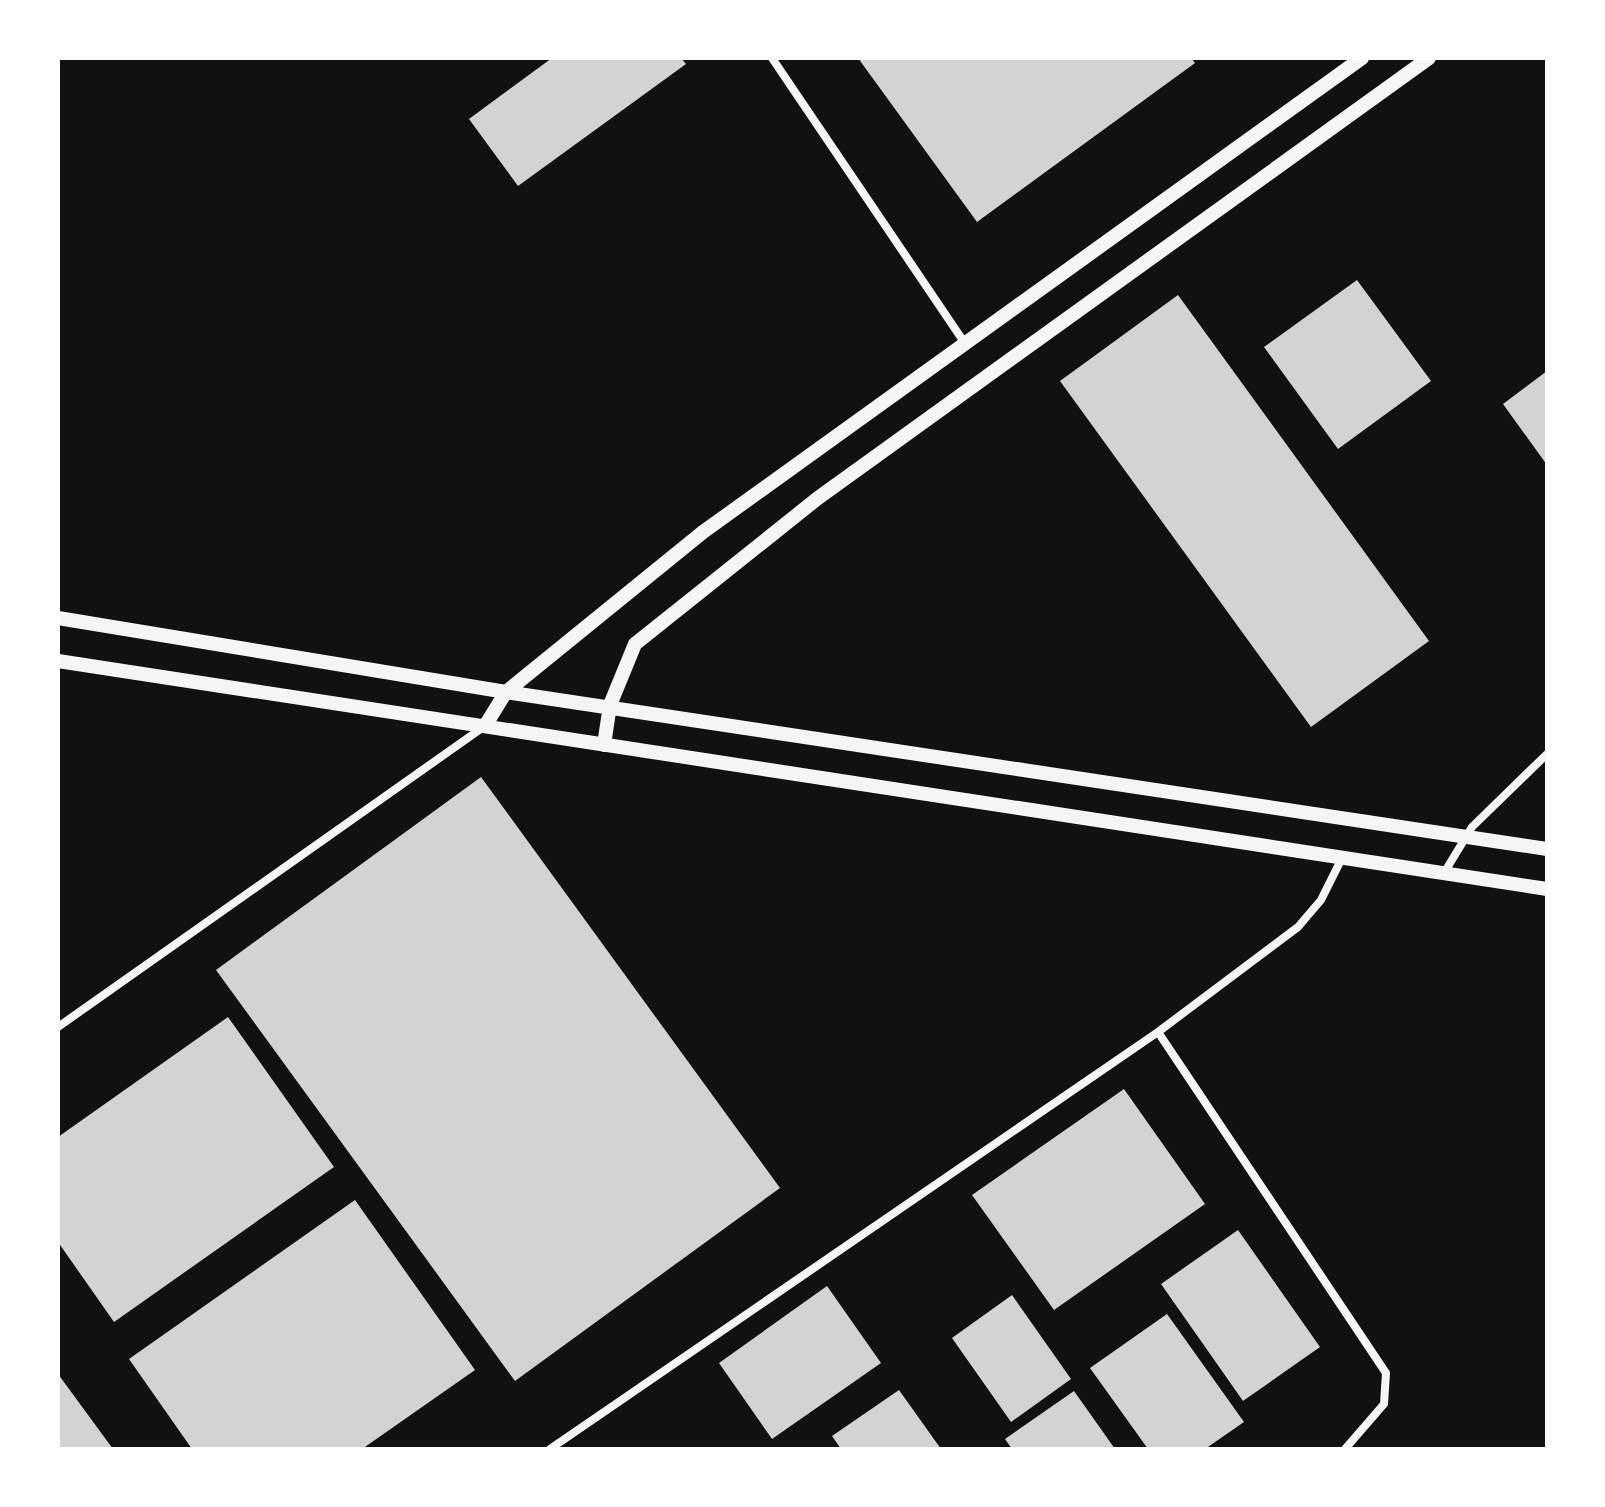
<svg xmlns="http://www.w3.org/2000/svg" width="1605" height="1507" font-family="Lato,sans-serif">
<style>
.building{fill:#d3d3d3}
.lines{fill:none;stroke-linecap:round;stroke-linejoin:round}
.minor{stroke:#f5f5f5;stroke-width:8}
.tertiary{stroke:#f5f5f5;stroke-width:14}
</style>
<rect width="100%" height="100%" fill="#111"/>
<path class="building" d="M 552,58 L 681,58 L 686,64 L 518,186 L 469,119 Z
M 858,58 L 1191,58 L 1195,63 L 977,222 Z
M 1357,280 L 1431,381 L 1338,449 L 1264,347 Z
M 1178,295 L 1429,641 L 1311,727 L 1060,381 Z
M 1547,371 L 1547,465 L 1503,404 Z
M 481,777 L 780,1188 L 515,1381 L 216,970 Z
M 228,1017 L 334,1167 L 114,1322 L 58,1242 L 58,1137 Z
M 1124,1089 L 1205,1204 L 1054,1310 L 972,1195 Z
M 355,1200 L 475,1370 L 362,1449 L 192,1449 L 129,1359 Z
M 1238,1230 L 1320,1347 L 1243,1401 L 1161,1284 Z
M 827,1286 L 881,1363 L 772,1439 L 719,1363 Z
M 1012,1295 L 1071,1379 L 1011,1422 L 952,1338 Z
M 1167,1314 L 1244,1422 L 1205,1449 L 1148,1449 L 1090,1368 Z
M 58,1374 L 113,1449 L 58,1449 Z
M 899,1390 L 941,1449 L 841,1449 L 832,1436 Z
M 1074,1391 L 1115,1449 L 1012,1449 L 1005,1439 Z"/>
<g class="lines">
<path class="minor" d="M 772,58 L 964,342
M 1444,873 L 1472,827 L 1547,754
M 58,1027 L 482,728
M 1158,1032 L 1386,1373 L 1384,1404 L 1345,1449
M 550,1449 L 1158,1032 L 1298,927 L 1321,900 L 1342,858"/>
<path class="tertiary" d="M 58,618 L 506,692 L 1547,849
M 58,661 L 1547,889
M 485,726 L 506,692 L 703,532 L 1362,58
M 604,745 L 610,705 L 635,644 L 818,498 L 1429,58"/>
</g>
<rect width="1605" height="1507" fill="none" stroke="#ffffff" stroke-width="120"/>
</svg>
